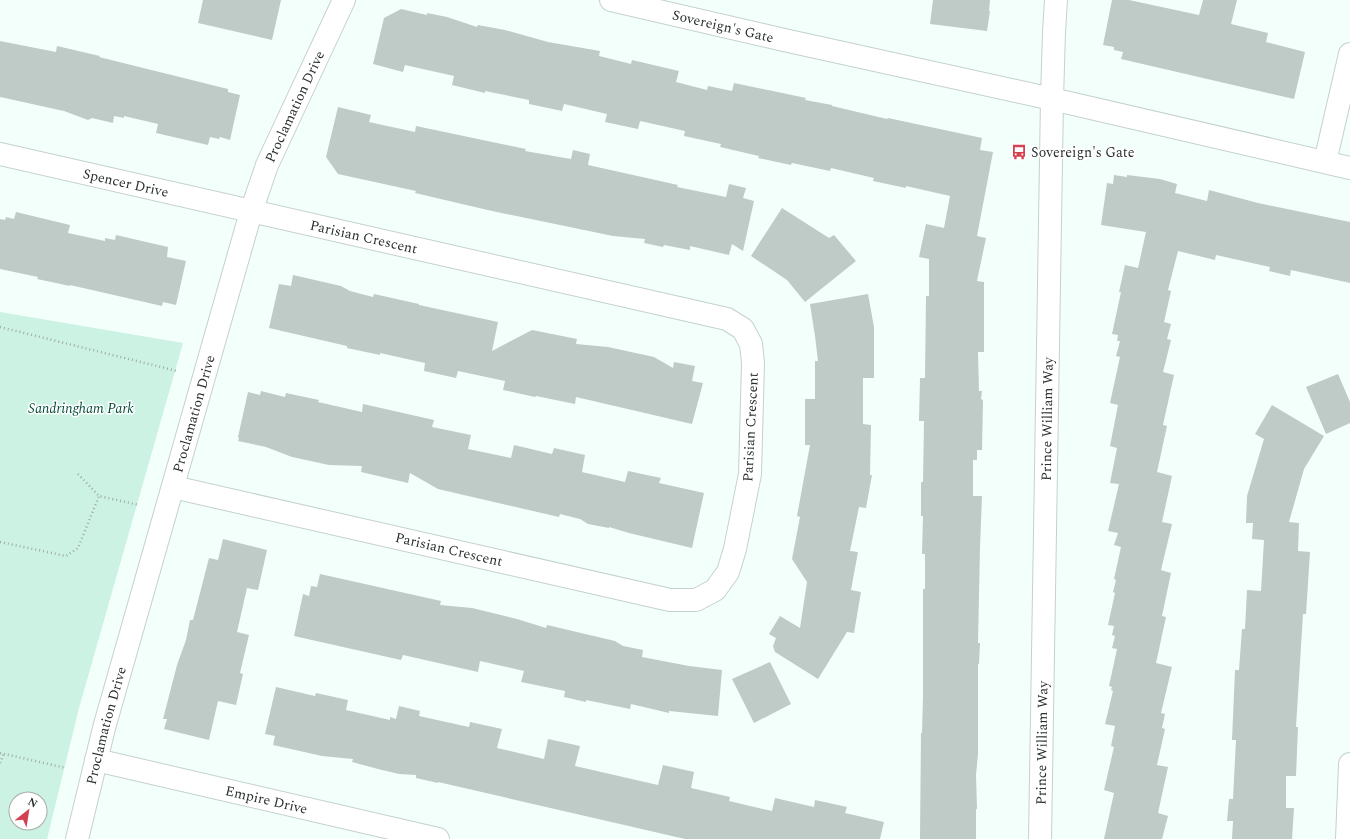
<svg xmlns="http://www.w3.org/2000/svg" width="1350" height="839" font-family="Spectral,serif">
<style>
.green{fill:#cbf2e3;fill-rule:evenodd}
.building{fill:#becbc6}
.lines{fill:none;stroke-linecap:round;stroke-linejoin:round}
.minor-casing{stroke:#c4d1cc;stroke-width:24}
.path{stroke:#a0aaa6;stroke-width:2.5;stroke-dasharray:1 3;stroke-linecap:butt}
.minor{stroke:#fff;stroke-width:22}
.labels{text-anchor:middle;stroke-width:3;stroke-linejoin:round;paint-order:stroke}
.street-label{font-size:14px;fill:#292f2c;stroke:#fff}
.poi-label{font-size:14px;fill:#292f2c;stroke:#fff;text-anchor:start}
.park-label{font-size:14px;font-style:italic;fill:#034c39;stroke:#fff}
</style>
<rect width="100%" height="100%" fill="#f3fffa"/>
<path class="green" d="M 0,312 L 183,343 L 79,708 L 47,839 L 0,839 ZM 16,799 L 40,799 L 40,823 L 16,823 Z"/>
<path class="building" d="M 203,0 L 281,0 L 272,40 L 198,23 Z
M 933,0 L 990,0 L 989,11 L 990,11 L 987,31 L 930,24 Z
M 1112,0 L 1129,0 L 1199,15 L 1203,0 L 1237,0 L 1231,24 L 1268,33 L 1266,42 L 1305,52 L 1294,99 L 1121,59 L 1123,52 L 1114,50 L 1114,47 L 1103,45 Z
M 401,9 L 427,15 L 427,13 L 447,17 L 477,27 L 478,25 L 505,30 L 548,42 L 600,51 L 599,56 L 631,64 L 632,60 L 679,71 L 676,82 L 707,90 L 708,86 L 732,91 L 734,83 L 806,98 L 805,100 L 832,105 L 832,106 L 887,119 L 888,118 L 982,138 L 980,150 L 993,152 L 977,236 L 986,238 L 977,281 L 984,282 L 984,352 L 978,352 L 979,391 L 982,391 L 981,399 L 983,400 L 982,450 L 977,450 L 977,460 L 973,460 L 973,496 L 982,496 L 980,547 L 978,643 L 980,643 L 979,664 L 978,664 L 978,754 L 976,775 L 977,809 L 976,809 L 976,839 L 920,839 L 921,733 L 922,733 L 923,697 L 923,589 L 925,589 L 925,554 L 922,554 L 923,516 L 921,516 L 921,482 L 923,482 L 924,421 L 919,421 L 920,378 L 925,378 L 926,296 L 929,296 L 929,259 L 919,257 L 926,224 L 944,228 L 950,196 L 906,186 L 906,188 L 873,181 L 874,178 L 831,168 L 830,171 L 792,163 L 791,165 L 758,158 L 759,156 L 720,147 L 721,144 L 684,136 L 685,131 L 640,121 L 638,129 L 605,122 L 607,114 L 564,104 L 562,111 L 529,104 L 529,100 L 485,91 L 485,93 L 452,85 L 454,76 L 405,65 L 403,72 L 373,64 L 384,18 Z
M 0,41 L 56,52 L 57,46 L 100,56 L 99,57 L 228,89 L 228,92 L 240,95 L 230,140 L 220,137 L 219,139 L 210,137 L 208,145 L 156,133 L 158,124 L 124,116 L 124,118 L 114,116 L 113,123 L 92,118 L 88,120 L 64,111 L 0,97 Z
M 338,107 L 371,115 L 369,122 L 415,132 L 416,126 L 526,149 L 525,151 L 571,159 L 573,150 L 590,154 L 588,165 L 678,185 L 677,187 L 726,197 L 729,184 L 746,188 L 743,198 L 754,201 L 743,251 L 732,244 L 729,255 L 690,246 L 690,250 L 664,245 L 663,247 L 644,243 L 645,239 L 613,236 L 492,211 L 415,193 L 416,191 L 338,174 L 326,157 Z
M 1114,175 L 1127,177 L 1127,175 L 1160,179 L 1177,184 L 1175,193 L 1207,201 L 1209,190 L 1258,203 L 1350,222 L 1350,283 L 1291,270 L 1290,276 L 1269,271 L 1270,267 L 1216,255 L 1215,260 L 1178,251 L 1168,290 L 1171,291 L 1164,322 L 1171,324 L 1167,339 L 1171,340 L 1163,372 L 1174,375 L 1163,425 L 1167,426 L 1157,472 L 1172,476 L 1162,522 L 1172,524 L 1161,570 L 1171,573 L 1162,616 L 1166,617 L 1156,663 L 1172,667 L 1161,713 L 1165,714 L 1162,728 L 1165,729 L 1157,765 L 1168,767 L 1158,813 L 1168,816 L 1162,839 L 1104,839 L 1114,793 L 1104,790 L 1114,747 L 1111,746 L 1115,726 L 1105,724 L 1113,691 L 1111,690 L 1112,687 L 1109,686 L 1117,649 L 1112,648 L 1115,636 L 1112,635 L 1114,626 L 1108,625 L 1115,593 L 1113,592 L 1116,580 L 1114,579 L 1121,547 L 1114,545 L 1118,533 L 1108,531 L 1119,484 L 1110,483 L 1117,448 L 1110,446 L 1118,405 L 1110,403 L 1120,357 L 1116,356 L 1120,341 L 1117,341 L 1118,335 L 1112,334 L 1121,292 L 1119,292 L 1125,265 L 1138,268 L 1146,232 L 1101,225 L 1107,183 L 1113,184 Z
M 782,208 L 829,238 L 834,235 L 856,261 L 805,302 L 787,280 L 751,256 Z
M 16,212 L 70,225 L 68,233 L 105,241 L 105,238 L 115,240 L 116,235 L 168,247 L 167,257 L 186,261 L 176,305 L 163,302 L 162,306 L 70,285 L 70,286 L 37,279 L 38,277 L 0,269 L 0,219 L 5,220 L 6,217 L 14,219 Z
M 293,275 L 341,286 L 350,291 L 373,297 L 374,294 L 419,304 L 419,305 L 498,322 L 492,351 L 532,330 L 577,339 L 576,344 L 608,347 L 654,357 L 673,368 L 674,362 L 695,366 L 692,381 L 703,383 L 692,424 L 576,397 L 575,404 L 536,396 L 535,397 L 503,390 L 505,381 L 458,371 L 456,378 L 424,371 L 425,363 L 380,353 L 380,355 L 347,348 L 347,346 L 269,328 L 279,284 L 291,286 Z
M 868,294 L 874,327 L 874,378 L 863,378 L 863,424 L 871,425 L 870,475 L 872,475 L 866,508 L 859,507 L 850,551 L 858,552 L 851,590 L 861,592 L 854,633 L 847,632 L 818,679 L 775,652 L 773,646 L 776,638 L 769,634 L 780,616 L 800,628 L 807,582 L 792,559 L 800,517 L 797,516 L 810,445 L 805,445 L 805,399 L 815,399 L 815,361 L 818,361 L 815,336 L 810,304 Z
M 1338,374 L 1350,402 L 1350,423 L 1326,434 L 1306,387 Z
M 261,391 L 285,397 L 286,393 L 319,400 L 318,402 L 362,412 L 363,404 L 434,420 L 432,427 L 471,435 L 468,449 L 511,458 L 514,445 L 552,454 L 554,448 L 585,455 L 582,472 L 625,482 L 628,471 L 661,478 L 659,483 L 704,493 L 692,548 L 629,533 L 609,527 L 609,528 L 588,524 L 580,519 L 560,514 L 559,517 L 438,489 L 410,473 L 408,483 L 361,472 L 362,466 L 329,465 L 292,457 L 266,447 L 238,441 L 239,438 L 238,437 L 248,392 L 260,395 Z
M 1272,405 L 1324,436 L 1304,469 L 1289,522 L 1299,523 L 1298,551 L 1310,552 L 1306,614 L 1303,614 L 1296,727 L 1298,727 L 1296,776 L 1286,776 L 1286,808 L 1294,808 L 1292,839 L 1232,839 L 1233,821 L 1227,821 L 1229,799 L 1233,799 L 1236,740 L 1232,740 L 1235,670 L 1239,670 L 1242,629 L 1245,629 L 1247,590 L 1261,591 L 1264,540 L 1252,539 L 1253,523 L 1246,523 L 1247,496 L 1264,439 L 1255,434 Z
M 223,539 L 267,550 L 258,590 L 247,588 L 237,632 L 249,635 L 240,673 L 243,674 L 236,705 L 218,701 L 209,740 L 164,729 L 167,719 L 163,719 L 177,665 L 186,640 L 190,620 L 193,620 L 209,558 L 218,560 Z
M 320,574 L 441,601 L 440,605 L 472,608 L 517,619 L 546,628 L 547,625 L 615,641 L 623,646 L 643,650 L 642,657 L 689,666 L 722,670 L 718,716 L 669,711 L 669,713 L 631,704 L 630,709 L 586,700 L 586,702 L 564,697 L 565,691 L 521,682 L 524,671 L 480,661 L 478,672 L 403,655 L 401,660 L 294,636 L 303,594 L 309,596 L 311,586 L 317,587 Z
M 770,662 L 791,704 L 754,723 L 732,679 Z
M 276,687 L 315,696 L 316,693 L 348,700 L 346,710 L 390,720 L 390,717 L 396,719 L 399,706 L 420,711 L 419,716 L 469,727 L 470,722 L 502,729 L 497,748 L 544,759 L 548,739 L 580,746 L 575,766 L 658,785 L 663,765 L 694,772 L 691,788 L 730,797 L 729,801 L 772,811 L 775,798 L 814,807 L 815,800 L 847,807 L 845,813 L 884,822 L 880,839 L 685,839 L 438,782 L 438,783 L 416,778 L 416,775 L 399,774 L 378,769 L 352,762 L 353,759 L 322,756 L 273,745 L 275,736 L 265,734 Z"/>
<g class="lines">
<g class="minor-casing">
<g id="minor">
<path id="s1" d="M 611,0 L 784,40 L 1052,99 L 1350,168"/>
<path id="s2" d="M 0,154 L 727,319 L 743,329 L 751,344 L 753,363 L 750,474 L 735,549 L 728,572 L 715,590 L 696,600 L 670,600 L 173,487"/>
<path d="M 1325,162 L 1350,54"/>
<path id="s3" d="M 96,760 L 438,839"/>
<path id="s4" d="M 77,839 L 104,728 L 251,212 L 267,165 L 344,0"/>
<path id="s5" d="M 1040,839 L 1052,99 L 1054,32 L 1056,0"/>
<path d="M 1347,839 L 1350,764"/>
</g>
</g>
<path class="path" d="M 0,327 L 177,371
M 78,474 L 99,496 L 139,505
M 0,542 L 66,556 L 78,548 L 99,496
M 0,753 L 66,768
M 0,763 L 4,753"/>
<use href="#minor" class="minor"/>
</g>
<defs>
<g id="bus-bare" transform="scale(1.2)"><path d="M-5-6H5V4H4V6H2V4H-2V6H-4V4H-5ZM-3.5-4V0h7V-4ZM-3.5 1.2v1.5H-2V1.2ZM2 1.2v1.5H3.5V1.2Z" fill="#d34250" stroke="#fff" stroke-width="2.5" paint-order="stroke"/></g>
</defs>
<g fill-rule="evenodd">
<use href="#bus-bare" x="1019" y="152"/>
</g>
<g class="labels">
<g class="street-label">
<text dy="5" stroke="none"><textPath href="#s1" startOffset="115">Sovereign's Gate</textPath></text>
<text dy="5" stroke="none"><textPath href="#s4" startOffset="765">Proclamation Drive</textPath></text>
<text dy="5" stroke="none"><textPath href="#s2" startOffset="129">Spencer Drive</textPath></text>
<text dy="5" stroke="none"><textPath href="#s2" startOffset="373">Parisian Crescent</textPath></text>
<text dy="5" stroke="none"><textPath href="#s4" startOffset="441">Proclamation Drive</textPath></text>
<text dy="5" stroke="none"><textPath href="#s5" startOffset="420">Prince William Way</textPath></text>
<text transform="translate(750 427) rotate(-87)" y="5">Parisian Crescent</text>
<text transform="translate(449 549) rotate(13)" y="5">Parisian Crescent</text>
<text dy="5" stroke="none"><textPath href="#s4" startOffset="117">Proclamation Drive</textPath></text>
<text dy="5" stroke="none"><textPath href="#s5" startOffset="96">Prince William Way</textPath></text>
<text dy="5" stroke="none"><textPath href="#s3" startOffset="175">Empire Drive</textPath></text>
</g>
<g class="poi-label">
<text x="1031" y="157">Sovereign's Gate</text>
</g>
<g class="park-label">
<text x="81" y="413">Sandringham Park</text>
</g>
</g>
<g transform="translate(28 811) rotate(30)"><circle r="19" fill="#ffffff" stroke="#a9acab"/>
<path d="M0-3L7 15L0 10L-7 15Z" fill="#d34250"/>
<text y="-6" font-size="11" font-weight="bold" text-anchor="middle" fill="#292f2c">N</text>
</g>
</svg>
